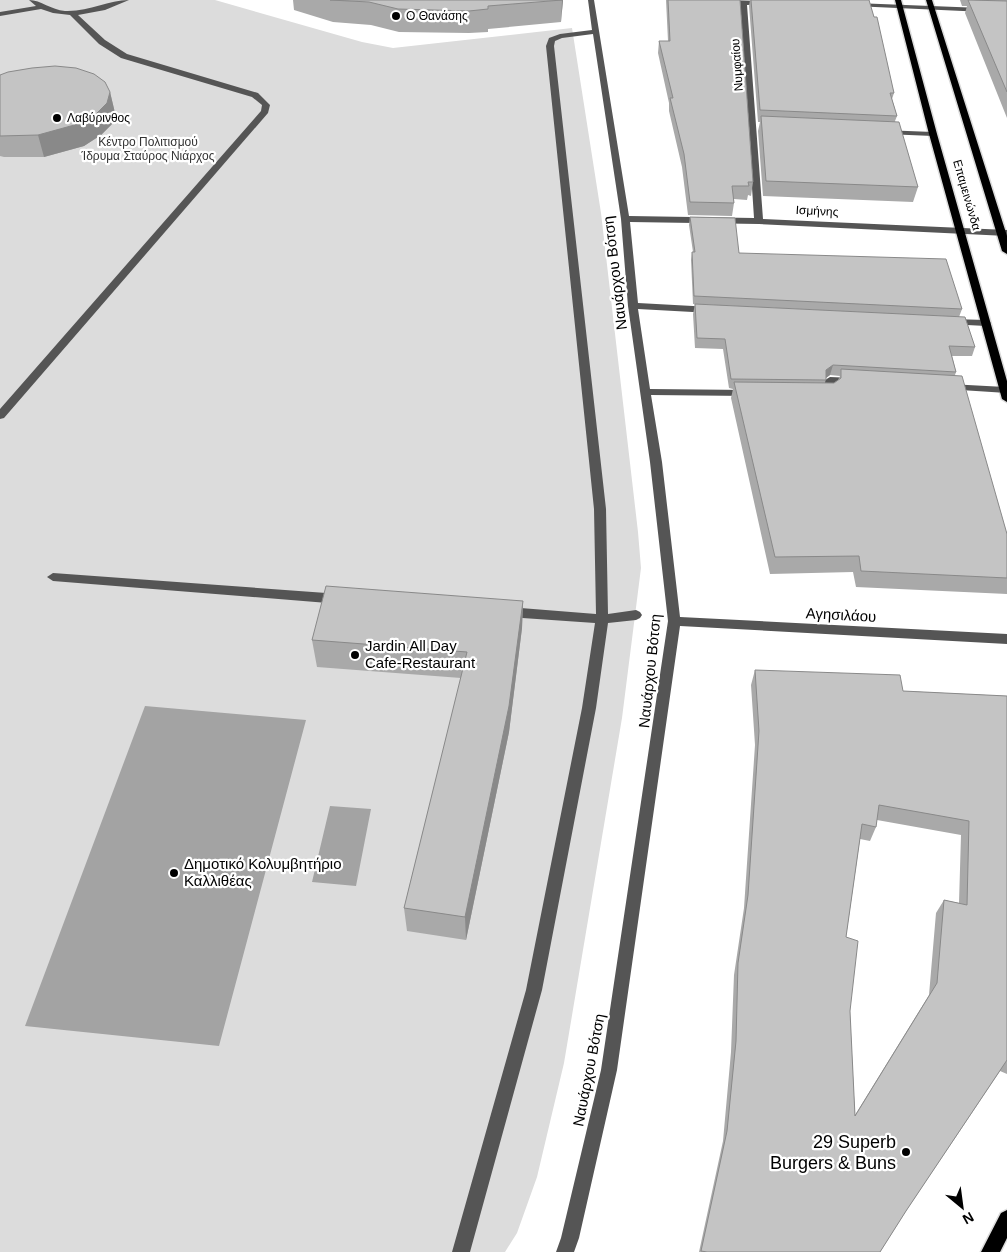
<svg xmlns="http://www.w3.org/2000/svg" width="1007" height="1252" font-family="Arial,sans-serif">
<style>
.green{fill:#dcdcdc}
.water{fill:#a3a3a3}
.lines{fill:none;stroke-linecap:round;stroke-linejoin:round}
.major-casing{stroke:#dbdbdb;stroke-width:3}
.minor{fill:#555;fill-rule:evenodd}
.major{fill:#000;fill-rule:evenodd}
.wall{fill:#a9a9a9;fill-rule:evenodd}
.shaded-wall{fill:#898989}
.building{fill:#c4c4c4;stroke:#898989;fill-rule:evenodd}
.poi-dot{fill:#000;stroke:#fff;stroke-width:2}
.labels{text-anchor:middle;stroke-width:4.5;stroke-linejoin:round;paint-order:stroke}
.far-poi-label{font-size:12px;fill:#000;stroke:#fff;text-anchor:start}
.far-street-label{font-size:12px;fill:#000;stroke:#fff}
.far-park-label{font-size:12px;fill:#333;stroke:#fff}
.street-label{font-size:15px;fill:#000;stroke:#fff}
.poi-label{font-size:15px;fill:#000;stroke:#fff;text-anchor:start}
.near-poi-label{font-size:18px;fill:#000;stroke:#fff;text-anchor:end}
</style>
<rect width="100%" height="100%" fill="#fff"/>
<path class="green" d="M 0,0 L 215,0 L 362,42 L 393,48 L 572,28 L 601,213 L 638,532 L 641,568 L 622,718 L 564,1063 L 537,1177 L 517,1233 L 505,1252 L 0,1252 Z"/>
<path class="water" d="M 145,706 L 306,720 L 219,1046 L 25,1026 Z
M 330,806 L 371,809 L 356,886 L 312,882 Z"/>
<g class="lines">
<g class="major-casing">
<path id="major" d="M 895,0 L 901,0 L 937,134 L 1007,381 L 1007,402 L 1002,399 L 929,134 Z
M 926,0 L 932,0 L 1007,236 L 1007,254 L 1002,251 Z
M 1007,1210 L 1007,1238 L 1000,1252 L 981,1252 L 1001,1213 Z"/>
</g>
<path class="minor" d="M 29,0 C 41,0 51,10 65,11 C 89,12 108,0 129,0 L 105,10 L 78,15 L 105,40 L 127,54 L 258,93 L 270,105 L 268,113 L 4,418 L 0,419 L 0,409 L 261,111 L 262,105 L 252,97 L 121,58 L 99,44 L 70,15 L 53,13 L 41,9 L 0,16 L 0,12 L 36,6 Z
M 588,0 L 594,0 L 629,216 L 754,218 L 740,4 L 725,4 L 722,2 L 725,0 L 765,1 L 767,2 L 767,4 L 747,5 L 763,219 L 1007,230 L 1007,236 L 759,224 L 630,222 L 638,303 L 711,307 L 716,310 L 711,313 L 638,309 L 650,389 L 749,390 L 754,393 L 749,396 L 651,395 L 662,462 L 680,617 L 1007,634 L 1007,644 L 680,626 L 617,1070 L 579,1238 L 574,1252 L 556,1252 L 561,1238 L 601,1070 L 668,621 L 650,462 L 628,306 L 621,219 L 593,34 L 562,38 L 555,41 L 554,46 L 606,509 L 608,614 L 636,610 L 640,612 L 642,615 L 640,618 L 636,620 L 608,623 L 596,708 L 542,990 L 470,1252 L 452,1252 L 526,990 L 582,708 L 595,623 L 507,617 L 503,615 L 501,612 L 503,609 L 507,607 L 596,614 L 594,509 L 546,46 L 549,38 L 560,34 L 592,30 Z
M 855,3 L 1007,9 L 1007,13 L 853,6 L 852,5 Z
M 882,130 L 933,132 L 937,134 L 933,136 L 885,134 L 881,132 Z
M 951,319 L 986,320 L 991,323 L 986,326 L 948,324 L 946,322 Z
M 830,377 L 854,378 L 859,381 L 854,384 L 835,383 L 834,397 L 820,396 L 819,394 L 820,392 L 825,391 L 825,380 Z
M 949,384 L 1005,387 L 1007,387 L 1007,393 L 945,389 L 944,387 Z
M 53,573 L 340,594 L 344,596 L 346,599 L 344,602 L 340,604 L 53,581 L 47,577 Z"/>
<use href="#major" class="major"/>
</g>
<path class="wall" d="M 293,0 L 563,0 L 561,22 L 488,29 L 488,32 L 469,33 L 399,32 L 371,25 L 333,22 L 294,10 Z
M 666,0 L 740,0 L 753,182 L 751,196 L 748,195 L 747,200 L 734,199 L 734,203 L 732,216 L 688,215 L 682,167 L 669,111 L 669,103 L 658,53 L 659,41 L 668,41 Z
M 750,0 L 869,0 L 894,93 L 892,99 L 897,116 L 895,121 L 918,187 L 913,202 L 763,196 L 758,131 L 760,122 L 758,122 L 749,6 Z
M 960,0 L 1007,0 L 1007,118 L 965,13 L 967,6 L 962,6 Z
M 0,75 L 110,92 L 115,113 L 112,124 L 101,135 L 84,146 L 44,157 L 4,157 L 0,156 Z
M 690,217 L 739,253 L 962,309 L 959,317 L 975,347 L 972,356 L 952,356 L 956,372 L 955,375 L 1007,534 L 1007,594 L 856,587 L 853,572 L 770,574 L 731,398 L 733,389 L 729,388 L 723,349 L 695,348 L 693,314 L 695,304 L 914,315 L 693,304 L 691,260 L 692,252 L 693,252 L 689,225 ZM 830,375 L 840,376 L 838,380 L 834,383 L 825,383 L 826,378 Z
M 523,601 L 522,628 L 509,732 L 466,940 L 407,931 L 404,908 L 461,678 L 317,667 L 312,640 Z
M 755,670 L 903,691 L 1007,696 L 1007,1074 L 1000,1071 L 906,1211 L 880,1252 L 699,1252 L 723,1141 L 731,1052 L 734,975 L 744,908 L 755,745 L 751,685 ZM 877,820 L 961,835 L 959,903 L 944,900 L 936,913 L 929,995 L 855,1115 L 846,937 L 860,839 L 870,841 L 876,827 Z"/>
<path class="shaded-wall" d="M 562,0 L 563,0 L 561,22 Z
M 110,92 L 115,113 L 112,124 L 101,135 L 84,146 L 44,157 L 38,135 Z
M 833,365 L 830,375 L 823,380 L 826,370 Z
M 523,601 L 522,628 L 509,732 L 466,940 L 465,917 Z"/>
<path class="building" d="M 330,0 L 562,0 L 488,6 L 488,9 L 469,11 L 398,9 L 369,2 Z
M 668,0 L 740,0 L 753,182 L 748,182 L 749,186 L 732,186 L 734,203 L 690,202 L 684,154 L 670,98 L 673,98 L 659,41 L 670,41 Z
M 751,0 L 869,0 L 874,17 L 877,17 L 894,93 L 890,93 L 897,116 L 760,110 Z
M 968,0 L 1007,1 L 1007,92 Z
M 55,66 L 76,68 L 94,74 L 105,82 L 110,92 L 107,103 L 96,114 L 78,124 L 38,135 L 0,136 L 0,75 L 8,72 L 32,68 Z
M 761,116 L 899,122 L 918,187 L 766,181 Z
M 690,217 L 735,218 L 739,253 L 946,259 L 962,309 L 694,296 L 692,252 L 695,252 Z
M 695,304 L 965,317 L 975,347 L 949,346 L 956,372 L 833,365 L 826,370 L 826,380 L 731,379 L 725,339 L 697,338 Z
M 841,369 L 962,376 L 1007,534 L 1007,578 L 861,571 L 859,556 L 775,557 L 734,382 L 834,383 L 841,378 Z
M 326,586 L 523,601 L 509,706 L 465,917 L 404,908 L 467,652 L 312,640 Z
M 755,670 L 900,675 L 903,691 L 1007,696 L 1007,1060 L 906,1211 L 880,1252 L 707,1252 L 701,1251 L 727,1131 L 736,1041 L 738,963 L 748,895 L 759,731 ZM 879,805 L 969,821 L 967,905 L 944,900 L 937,983 L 855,1116 L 850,1011 L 858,941 L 846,937 L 862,824 L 876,827 Z"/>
<g class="poi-dot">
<circle cx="396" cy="16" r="5"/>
<circle cx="57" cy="118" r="5"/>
<circle cx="355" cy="655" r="5"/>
<circle cx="174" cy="873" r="5"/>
<circle cx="906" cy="1152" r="5"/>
</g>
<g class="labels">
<g class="far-poi-label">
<text x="406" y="20">Ο Θανάσης</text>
<text x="67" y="122">Λαβύρινθος</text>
</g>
<g class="far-street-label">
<text transform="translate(737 65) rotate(-94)" y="4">Νυμφαίου</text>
<text transform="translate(967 195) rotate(74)" y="4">Επαμεινώνδα</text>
<text transform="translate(817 211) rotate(3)" y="4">Ισμήνης</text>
</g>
<g class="far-park-label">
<text x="148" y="146">Κέντρο Πολιτισμού<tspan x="148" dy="14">Ίδρυμα Σταύρος Νιάρχος</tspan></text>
</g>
<g class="street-label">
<text transform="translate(615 273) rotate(-97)" y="5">Ναυάρχου Βότση</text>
<text transform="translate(841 615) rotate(3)" y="5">Αγησιλάου</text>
<text transform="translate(650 671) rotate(-84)" y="5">Ναυάρχου Βότση</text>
<text transform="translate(589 1070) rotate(-79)" y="5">Ναυάρχου Βότση</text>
</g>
<g class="poi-label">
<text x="365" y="651">Jardin All Day<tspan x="365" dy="17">Cafe-Restaurant</tspan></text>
<text x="184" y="869">Δημοτικό Κολυμβητήριο<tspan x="184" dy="17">Καλλιθέας</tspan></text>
</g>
<g class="near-poi-label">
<text x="896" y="1148">29 Superb<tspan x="896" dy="21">Burgers &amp; Buns</tspan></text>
</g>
</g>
<g transform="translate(962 1207) rotate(151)" stroke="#ffffff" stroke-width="4" paint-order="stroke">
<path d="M0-4L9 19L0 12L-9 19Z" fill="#000000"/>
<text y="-8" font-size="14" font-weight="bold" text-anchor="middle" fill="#000000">N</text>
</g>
</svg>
